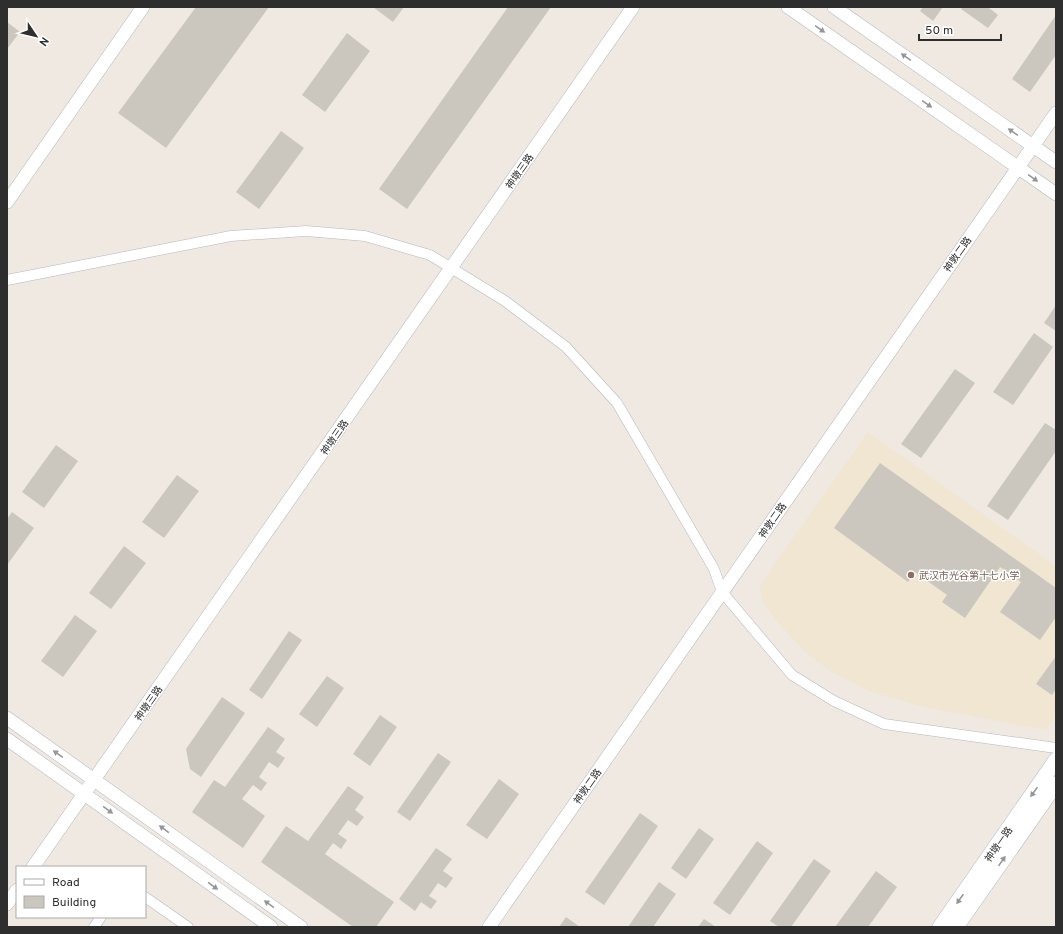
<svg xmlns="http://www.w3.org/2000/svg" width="1063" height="934" font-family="Overpass,'Noto Sans SC',sans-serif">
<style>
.education{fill:#f0e6d1}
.building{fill:#cbc7bf}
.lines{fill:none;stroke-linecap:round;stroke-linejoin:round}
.minor-casing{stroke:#b4b7c1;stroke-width:11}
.tertiary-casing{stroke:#b4b7c1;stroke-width:14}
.secondary-casing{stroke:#b4b7c1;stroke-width:16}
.minor{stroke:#fff;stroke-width:10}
.tertiary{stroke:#fff;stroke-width:13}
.secondary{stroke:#fff;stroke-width:15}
.oneway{fill:#969696}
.education-dot{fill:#8d6e63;stroke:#fff;stroke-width:1.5}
.labels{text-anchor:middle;stroke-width:3;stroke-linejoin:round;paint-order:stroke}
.street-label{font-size:10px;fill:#2e2e2e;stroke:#fff}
.education-label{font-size:10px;fill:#785e54;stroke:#fff;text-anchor:start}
</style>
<rect width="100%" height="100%" fill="#efe9e1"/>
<path class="education" d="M 868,432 L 1056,566 L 1056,716 L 1046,730 L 923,707 L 869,691 L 833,673 L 806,653 L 779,624 L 762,601 L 760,585 Z"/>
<path class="building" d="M 196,7 L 269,7 L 166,148 L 118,113 Z
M 373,7 L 404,7 L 393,22 Z
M 508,7 L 551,7 L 407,209 L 379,189 Z
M 923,7 L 943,7 L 933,21 L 920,11 Z
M 963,7 L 990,7 L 989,8 L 998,15 L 988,28 L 961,9 Z
M 1056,15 L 1056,55 L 1030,92 L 1012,79 Z
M 7,22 L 20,32 L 7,49 Z
M 347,33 L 370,51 L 325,112 L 302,95 Z
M 281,131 L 304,148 L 259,209 L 236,192 Z
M 1056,305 L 1056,331 L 1044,323 Z
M 1034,333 L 1053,347 L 1013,405 L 993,392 Z
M 955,369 L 975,383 L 921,458 L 901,444 Z
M 1045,423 L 1056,430 L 1056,451 L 1008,520 L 987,506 Z
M 56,445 L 78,461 L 44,508 L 22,492 Z
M 880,463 L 1056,588 L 1056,617 L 1040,640 L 1000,612 L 1021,582 L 1000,567 L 965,618 L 942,602 L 947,595 L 915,572 L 908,582 L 834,528 Z
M 177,475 L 199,491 L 164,538 L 142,522 Z
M 12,512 L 34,528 L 7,565 L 7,519 Z
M 124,546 L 146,563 L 111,609 L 89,593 Z
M 75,615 L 97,631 L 63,677 L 41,661 Z
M 289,631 L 302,640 L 262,699 L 249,690 Z
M 1056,656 L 1056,689 L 1052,695 L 1036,684 Z
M 327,676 L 344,688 L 317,727 L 299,714 Z
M 222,697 L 245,713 L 201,777 L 190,769 L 186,749 Z
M 380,715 L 397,727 L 370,766 L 353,754 Z
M 268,727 L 285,739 L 276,752 L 285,758 L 278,768 L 269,762 L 259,777 L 267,783 L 261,791 L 253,785 L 242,799 L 265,816 L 243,848 L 192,812 L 214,780 L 225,787 Z
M 438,753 L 451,762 L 410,821 L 397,812 Z
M 499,779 L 519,794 L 487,839 L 466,825 Z
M 348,786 L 364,797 L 355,810 L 364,817 L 357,826 L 348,820 L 338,834 L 347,840 L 341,849 L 333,843 L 325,854 L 394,902 L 376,927 L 353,927 L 261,862 L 286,826 L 308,841 Z
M 640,813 L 658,826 L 604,905 L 585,892 Z
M 699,828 L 714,839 L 686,879 L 671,868 Z
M 757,841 L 773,853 L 730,915 L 713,903 Z
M 436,848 L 452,859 L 443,871 L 453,878 L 446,888 L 438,883 L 429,896 L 437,901 L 431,909 L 421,902 L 415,911 L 399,899 Z
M 814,859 L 831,871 L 791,927 L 779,927 L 770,921 Z
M 876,871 L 897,887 L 868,927 L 835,927 Z
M 659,882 L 676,894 L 653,927 L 628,927 Z
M 566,917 L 580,927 L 559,927 Z
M 704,919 L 716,927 L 698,927 Z"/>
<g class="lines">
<g class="minor-casing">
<path id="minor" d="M 7,280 L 231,236 L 306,231 L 365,236 L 430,255 L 505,301 L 566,347 L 617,403 L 714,569 L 722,592 L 792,675 L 834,701 L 884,724 L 1056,748
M 145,897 L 188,927
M 94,927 L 101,917"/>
</g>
<g class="tertiary-casing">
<path id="tertiary" d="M 788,7 L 1056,194
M 834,7 L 1056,162
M 7,202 L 143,7
M 7,718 L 301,927
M 7,739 L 271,927
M 33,867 L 633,7
M 7,904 L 17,890
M 489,927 L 1056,113"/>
</g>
<g class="secondary-casing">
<path id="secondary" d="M 940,927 L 1056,760
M 956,927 L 1056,784"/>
</g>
<use href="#minor" class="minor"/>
<use href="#tertiary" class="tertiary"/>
<use href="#secondary" class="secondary"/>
</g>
<defs><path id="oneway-solid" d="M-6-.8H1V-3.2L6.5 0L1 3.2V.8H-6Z"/></defs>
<g class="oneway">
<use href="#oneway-solid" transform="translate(820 29) rotate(35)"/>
<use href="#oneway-solid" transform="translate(906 57) rotate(-145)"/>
<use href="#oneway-solid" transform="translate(927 104) rotate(35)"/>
<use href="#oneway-solid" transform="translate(1013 132) rotate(-145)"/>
<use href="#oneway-solid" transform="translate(1033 178) rotate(35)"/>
<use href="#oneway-solid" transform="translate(58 754) rotate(-145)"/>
<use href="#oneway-solid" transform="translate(1034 792) rotate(125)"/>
<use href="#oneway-solid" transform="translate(108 810) rotate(36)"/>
<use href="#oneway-solid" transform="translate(164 829) rotate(-144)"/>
<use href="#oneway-solid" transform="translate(1002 861) rotate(-55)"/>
<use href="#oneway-solid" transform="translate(213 886) rotate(36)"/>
<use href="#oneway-solid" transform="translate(960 899) rotate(125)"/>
<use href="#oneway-solid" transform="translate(269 904) rotate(-144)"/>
</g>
<circle class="education-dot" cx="911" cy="575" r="4"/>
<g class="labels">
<g class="street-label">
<text transform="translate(519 171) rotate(-55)" y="4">神墩三路</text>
<text transform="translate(957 254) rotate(-55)" y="4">神敦二路</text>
<text transform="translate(334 437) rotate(-55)" y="4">神墩三路</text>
<text transform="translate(772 520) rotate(-55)" y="4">神敦二路</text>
<text transform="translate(148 703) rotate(-55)" y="4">神墩三路</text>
<text transform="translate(587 786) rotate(-55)" y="4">神敦二路</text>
<text transform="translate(998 844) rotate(-55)" y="4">神墩一路</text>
</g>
<g class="education-label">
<text x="919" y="579">武汉市光谷第十七小学</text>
</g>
</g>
<rect width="1063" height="934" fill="none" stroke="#2e2e2e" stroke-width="16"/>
<rect x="16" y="866" width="130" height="52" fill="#ffffff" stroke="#ababab"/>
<rect x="24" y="879" width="20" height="6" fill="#ffffff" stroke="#ababab"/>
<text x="52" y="886" font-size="12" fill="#2e2e2e">Road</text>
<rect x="24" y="896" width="20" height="12" fill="#cbc7bf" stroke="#ababab"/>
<text x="52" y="906" font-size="12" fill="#2e2e2e">Building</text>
<g transform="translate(36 36) rotate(125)" stroke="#ffffff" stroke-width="3" paint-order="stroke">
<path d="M0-3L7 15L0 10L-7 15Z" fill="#2e2e2e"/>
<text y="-6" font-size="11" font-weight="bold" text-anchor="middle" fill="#2e2e2e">N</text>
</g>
<path d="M919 34v6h82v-6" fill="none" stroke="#2e2e2e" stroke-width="2"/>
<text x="925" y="34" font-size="12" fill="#2e2e2e" stroke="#ffffff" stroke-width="3" paint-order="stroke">50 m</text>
</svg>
